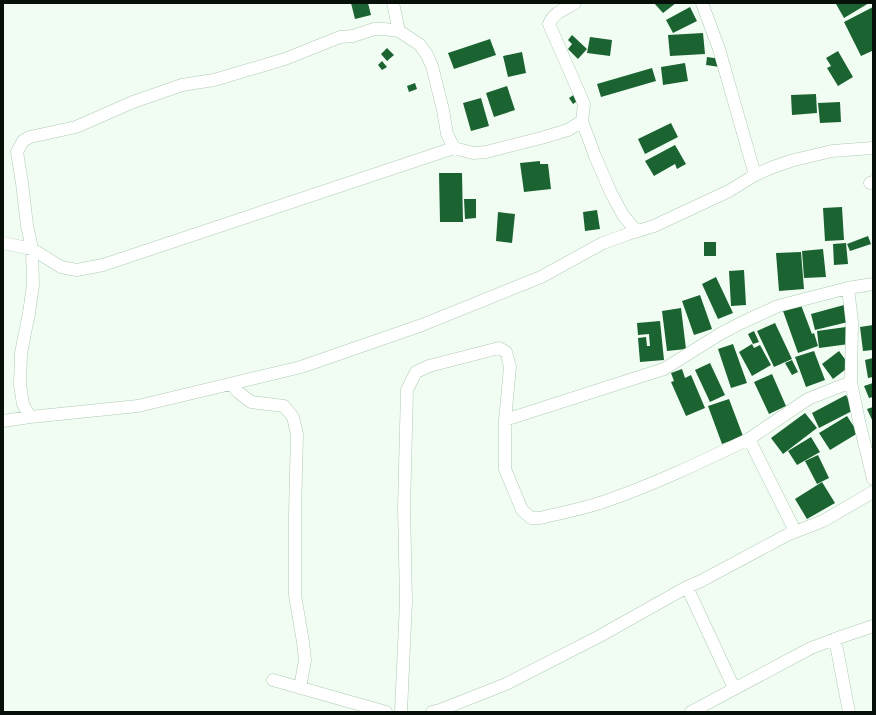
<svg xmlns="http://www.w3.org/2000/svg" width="876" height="715" font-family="'Archivo Narrow',sans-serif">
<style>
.building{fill:#1c6332}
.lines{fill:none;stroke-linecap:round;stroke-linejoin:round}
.minor-casing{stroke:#adcbb2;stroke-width:13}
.minor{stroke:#fff;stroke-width:12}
</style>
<rect width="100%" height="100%" fill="#f1fdf3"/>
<path class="building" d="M 351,3 L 368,3 L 371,15 L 355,19 Z
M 654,3 L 676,3 L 663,13 Z
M 838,3 L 869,3 L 844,18 L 836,4 Z
M 690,7 L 697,21 L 673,33 L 666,20 Z
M 873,7 L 873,54 L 872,51 L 861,56 L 844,22 Z
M 703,33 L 705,54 L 670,56 L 668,35 Z
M 572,35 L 587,49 L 578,59 L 568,49 L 572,44 L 568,40 Z
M 590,37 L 612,40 L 610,56 L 587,53 Z
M 490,39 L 496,55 L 454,69 L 448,53 Z
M 387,48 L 394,55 L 387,61 L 381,54 Z
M 838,51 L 853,77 L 838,86 L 827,68 L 831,66 L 826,58 Z
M 522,52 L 526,73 L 508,77 L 503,56 Z
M 707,57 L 721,59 L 720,67 L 706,65 Z
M 382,61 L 387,67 L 382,70 L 378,65 Z
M 685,63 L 688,81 L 663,85 L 661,67 Z
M 652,68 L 656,81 L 601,97 L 597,84 Z
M 415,83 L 417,89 L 409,92 L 407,86 Z
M 507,86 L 515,110 L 494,117 L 486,93 Z
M 575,94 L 579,100 L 573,104 L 569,98 Z
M 816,94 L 817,113 L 792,115 L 791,95 Z
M 481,98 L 489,126 L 471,131 L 463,103 Z
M 840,102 L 841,122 L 820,123 L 818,103 Z
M 671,123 L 678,137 L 645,154 L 638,139 Z
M 675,145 L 686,164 L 677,169 L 675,164 L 654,176 L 645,161 Z
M 540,161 L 540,164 L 548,164 L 551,189 L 524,192 L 520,163 Z
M 439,173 L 462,173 L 463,222 L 440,222 Z
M 464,199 L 476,199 L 476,218 L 465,219 Z
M 842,207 L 844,240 L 825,241 L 823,208 Z
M 597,210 L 600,229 L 585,231 L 583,212 Z
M 498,212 L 515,214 L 512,243 L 496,241 Z
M 868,236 L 871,244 L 850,251 L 847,244 Z
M 704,242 L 716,242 L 716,256 L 704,256 Z
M 846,243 L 848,264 L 834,265 L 833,244 Z
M 823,249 L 826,277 L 804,278 L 802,251 Z
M 801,252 L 804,289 L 779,291 L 776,253 Z
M 744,270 L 746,305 L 731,306 L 729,271 Z
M 716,277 L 733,313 L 718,319 L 702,284 Z
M 700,295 L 712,329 L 694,335 L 682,301 Z
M 801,305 L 812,334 L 814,333 L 818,346 L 798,353 L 783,311 Z
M 844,305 L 848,322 L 815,330 L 811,314 Z
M 681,308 L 686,349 L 667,351 L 662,311 Z
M 660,321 L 664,360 L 640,362 L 638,338 L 646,337 L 647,346 L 650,346 L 649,334 L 638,335 L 637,323 Z
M 775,323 L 792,359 L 774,367 L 757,331 Z
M 873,325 L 873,350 L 863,351 L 860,327 Z
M 846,327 L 849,344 L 819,348 L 817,331 Z
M 754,331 L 759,342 L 753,344 L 748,334 Z
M 733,344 L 747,383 L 731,388 L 718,349 Z
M 752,344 L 754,348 L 760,345 L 771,365 L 752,376 L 739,352 Z
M 814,351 L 825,380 L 806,387 L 795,357 Z
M 839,351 L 850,366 L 833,379 L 822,364 Z
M 873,358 L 873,377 L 868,378 L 865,360 Z
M 792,360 L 798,372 L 792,375 L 785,363 Z
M 710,363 L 725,395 L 710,402 L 695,370 Z
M 682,369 L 685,378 L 691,375 L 705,408 L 686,416 L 671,382 L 674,381 L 671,373 Z
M 772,374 L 786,406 L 769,414 L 754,382 Z
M 873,383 L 873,397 L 869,398 L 864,386 Z
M 846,395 L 854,410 L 819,428 L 812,413 Z
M 729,399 L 743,436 L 722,444 L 708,406 Z
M 873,407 L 873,422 L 867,409 Z
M 805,413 L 817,428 L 783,454 L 771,438 Z
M 847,416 L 858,433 L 830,450 L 819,433 Z
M 811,437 L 820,452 L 797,465 L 788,451 Z
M 818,455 L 829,478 L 817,484 L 805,461 Z
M 822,482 L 835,503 L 807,519 L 795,499 Z"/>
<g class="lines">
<g class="minor-casing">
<path id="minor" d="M 393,3 L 399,31
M 575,3 C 565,9 553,13 549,24 L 584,104 L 582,121
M 702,3 L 719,49 L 755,175
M 870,183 L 873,182
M 3,243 L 32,249 L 61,267 L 77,270 L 103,265 L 454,148
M 848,288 L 852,322 L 851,382 L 859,421 L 873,479
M 231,384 L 238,392 L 251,402 L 284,406 L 293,417 L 297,434 L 295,513 L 295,595 L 303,642 L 305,660 L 300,688
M 30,417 L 23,404 L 20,385 L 21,353 L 29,313 L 33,285 L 32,249 L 27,225 L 22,183 L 17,152 L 23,141 L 30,137 L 76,127 L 133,102 L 182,85 L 214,80 L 285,59 L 340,37 L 353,36 L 374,29 L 384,29 L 399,31 L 420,45 L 427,55 L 432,66 L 443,110 L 447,134 L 454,148 L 473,153 L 486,152 L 541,138 L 568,130 L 582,121 L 595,156 L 611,193 L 623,215 L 636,231
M 505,420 L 664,369 L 720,334 L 741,323 L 778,306 L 848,288 L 873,284
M 3,421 L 30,417 L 138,406 L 301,367 L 422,325 L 541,277 L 603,243 L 628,234 L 654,226 L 729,191 L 755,175 L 773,167 L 794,160 L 832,151 L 873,148
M 749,439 L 808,399 L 851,382
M 687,587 L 734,688
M 835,639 L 849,712
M 273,680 L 386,712
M 401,712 L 406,601 L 404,508 L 407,390 L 416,372 L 429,366 L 499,348 L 506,352 L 508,359 L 510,367 L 505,420 L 505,469 L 522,510 L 531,518 L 540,518 C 561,513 582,509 603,502 C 653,485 701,462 749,439 L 795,531
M 432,712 L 440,710 L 506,684 L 598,637 L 687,587 L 701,581 L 787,535 L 823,521 L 873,492
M 691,712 L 811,648 L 835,639 L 873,626"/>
</g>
<use href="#minor" class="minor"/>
</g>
<rect width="876" height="715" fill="none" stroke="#061008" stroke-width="8"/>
</svg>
